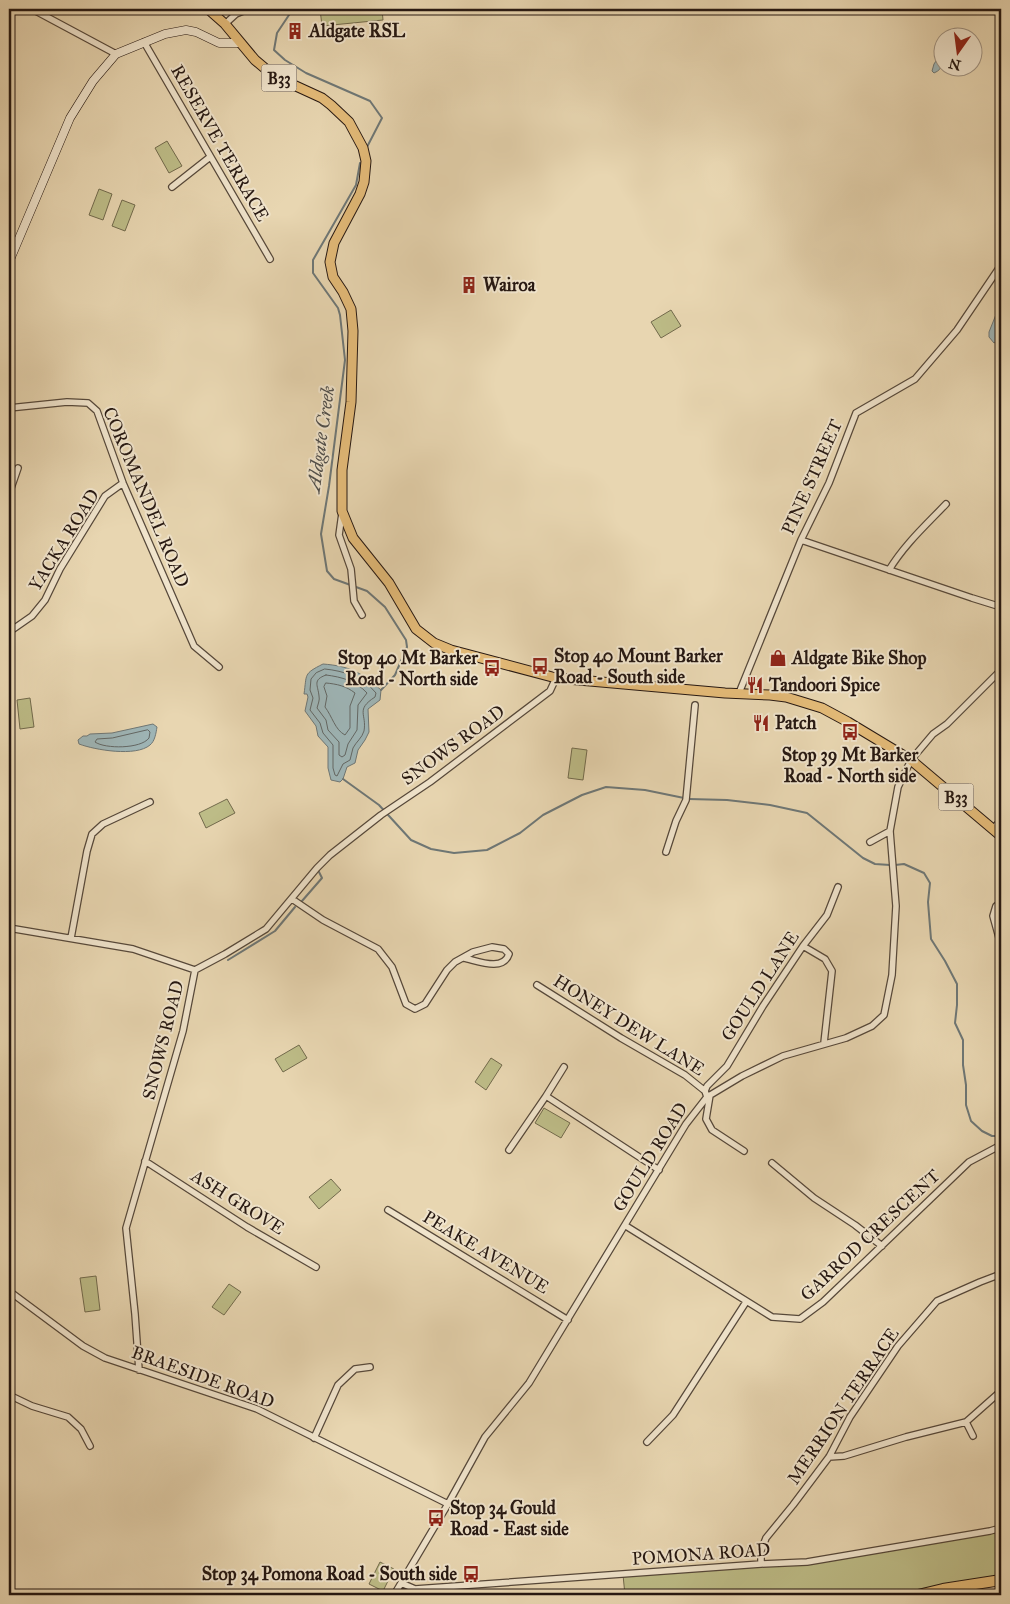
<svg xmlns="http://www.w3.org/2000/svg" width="1010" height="1604" font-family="'IM FELL Great Primer',serif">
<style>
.green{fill:#bdbc87;stroke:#726a4c}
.water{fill:#9eb6b8;stroke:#6e7776}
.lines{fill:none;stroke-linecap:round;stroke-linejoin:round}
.shore{stroke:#626765;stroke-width:1}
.stream{stroke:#6e7776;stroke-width:2}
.street-casing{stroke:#56483a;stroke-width:8}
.secondary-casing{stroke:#261812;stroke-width:9}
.primary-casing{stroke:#261812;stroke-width:11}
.highway-casing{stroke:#261812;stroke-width:12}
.street{stroke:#f0e4cc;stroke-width:5.5}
.secondary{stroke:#f0e4cc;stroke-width:8}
.primary{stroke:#e4bb78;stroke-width:9}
.highway{stroke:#e4bb78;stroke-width:10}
.labels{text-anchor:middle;stroke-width:4;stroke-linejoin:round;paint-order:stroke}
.shield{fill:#f0e4cc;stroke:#63554a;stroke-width:1}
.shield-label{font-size:16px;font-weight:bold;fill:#261812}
.poi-label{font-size:18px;font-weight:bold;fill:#261812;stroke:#f0e4cc;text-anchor:start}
.street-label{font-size:18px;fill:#261812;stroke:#f0e4cc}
.water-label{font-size:19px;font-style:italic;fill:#504f4c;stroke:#f0e4cc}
</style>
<rect width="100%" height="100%" fill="#e8d6b1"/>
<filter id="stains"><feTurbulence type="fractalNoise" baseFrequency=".004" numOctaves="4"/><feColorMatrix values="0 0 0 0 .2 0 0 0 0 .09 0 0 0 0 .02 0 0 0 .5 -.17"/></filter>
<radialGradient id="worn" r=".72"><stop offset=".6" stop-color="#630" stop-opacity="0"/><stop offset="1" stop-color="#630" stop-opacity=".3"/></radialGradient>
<path class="green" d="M 320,9 L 382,9 L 383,20 L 322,26 Z
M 167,141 L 182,166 L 169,173 L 155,148 Z
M 99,189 L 112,194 L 103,220 L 89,215 Z
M 122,200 L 135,205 L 125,231 L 112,226 Z
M 671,310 L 681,326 L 661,338 L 651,322 Z
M 30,698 L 34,727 L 20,729 L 17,700 Z
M 572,748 L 587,750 L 583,780 L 568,778 Z
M 227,799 L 235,813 L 206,828 L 199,813 Z
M 299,1045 L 307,1058 L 283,1072 L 275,1059 Z
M 491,1058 L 502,1065 L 486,1090 L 475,1082 Z
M 544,1108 L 570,1123 L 561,1138 L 535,1123 Z
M 331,1179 L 341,1190 L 319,1209 L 309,1197 Z
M 96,1276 L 100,1310 L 85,1312 L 80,1278 Z
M 229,1284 L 241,1292 L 224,1315 L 212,1307 Z
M 1001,1528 L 1001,1580 L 918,1595 L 625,1595 L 623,1575 L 807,1562 Z
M 380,1562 L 394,1569 L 383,1591 L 369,1584 Z"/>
<path class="water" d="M 942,52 C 943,61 944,69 934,73 L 932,71 L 934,64 Z
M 1001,302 L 1001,339 L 994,343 L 989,337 L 989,332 Z
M 323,664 C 349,666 361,672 381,690 L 380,700 L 368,709 L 369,732 L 365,740 L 358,750 L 355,763 L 347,767 L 343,779 L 340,782 L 331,780 L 328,768 L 328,747 L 318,736 L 316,726 L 305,711 L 308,697 L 307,694 L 304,694 C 307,674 303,674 323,664 Z
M 153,724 L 157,727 C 156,733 155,741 150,745 C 136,757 95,750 79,744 L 78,740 L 83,736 L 87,736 L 90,734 L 112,733 Z"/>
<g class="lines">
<path class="shore" d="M 325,669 C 344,671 363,677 376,693 L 375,697 C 355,710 367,714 364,731 C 362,738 356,742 353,748 C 352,752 351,756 350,760 L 343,764 L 337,776 L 335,775 L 333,768 L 333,745 L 323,733 L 320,723 L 310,710 L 313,698 L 310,690 L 311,679 L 316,673 Z
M 326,675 C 342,677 356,681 367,693 L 358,705 L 357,730 L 348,744 L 345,755 L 342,757 L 339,755 L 339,742 L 328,730 L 326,720 L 317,708 C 318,704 320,700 319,696 C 318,685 312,680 326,675 Z
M 326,683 C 337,684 346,686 355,693 L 350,706 L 350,728 L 345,735 C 335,730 332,716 325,707 L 327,696 L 324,687 Z
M 148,730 L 150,732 L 149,738 C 141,749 105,749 95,742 L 97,739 L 112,738 Z"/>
<path class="stream" d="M 293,9 L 277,33 L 274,50 L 285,60 L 306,73 L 370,101 L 382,118 L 367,147
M 360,163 L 356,185 L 313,260 L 313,273 L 338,308 L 340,315 L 345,360 L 329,486 L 321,534 L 327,571 L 334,579 L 367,591 L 385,607 L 406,640 L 407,647 L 395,675 L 381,690
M 343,779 L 379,805 L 411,840 L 431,849 L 454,853 L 487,850 L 520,833 L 543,815 L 582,795 L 606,787 L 645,790 L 684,798
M 689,799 L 727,800 L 770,805 L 807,813 L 863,858 L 875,864 L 890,865
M 895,865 L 904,864 L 924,873 L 930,883 L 928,902 L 931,939 L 945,961 L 957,984 L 957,1005 L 955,1023 L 963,1040 L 963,1065 L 966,1085 L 966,1105 L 971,1121 L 982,1131 L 992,1136 L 1001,1136
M 302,901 L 322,878 L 318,870
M 228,960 L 275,931 L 295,907"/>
<g class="street-casing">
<path id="street" d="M 32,9 L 116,54
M 225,24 L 236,14 L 248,9
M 144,42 L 270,259
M 172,187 L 210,157
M 9,408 L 67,402 L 88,403 L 97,411 L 123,483 L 194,646 L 219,667
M 9,494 L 18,468
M 342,513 L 339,535 L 351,569 L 354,601 L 362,615
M 801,540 L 972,598 L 1001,607
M 889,570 C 904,545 926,525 946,504
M 9,632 L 32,616 L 45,600 L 60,569 L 105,496 L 123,483
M 739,693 L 801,540 L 829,483 L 856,413 L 915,379 L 957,330 L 1001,265
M 993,829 L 1001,820
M 870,842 L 890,831
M 666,852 L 676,821 L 686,800 L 695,705
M 292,899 L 323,920 L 378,949 L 392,967 L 406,1004 L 415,1009 L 425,1004 L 447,970 L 455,962 L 473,952 L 492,947 L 504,949 L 509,954 C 503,972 478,961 464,958
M 1001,903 L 996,906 L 993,916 L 1001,945
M 9,928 L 133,949 L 195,970
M 71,938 L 87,851 L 92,834 L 103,824 L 150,802
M 803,946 L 825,959 L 832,971 L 824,1043
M 537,985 L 621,1038 L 685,1075 L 705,1091
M 1001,992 L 1000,1013 L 1001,1018
M 710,1095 L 706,1119 L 712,1130 L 744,1151
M 546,1096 L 564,1067
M 707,1097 L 705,1091 L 707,1086 L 727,1066 L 763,1006 L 803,946 L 827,915 L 838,887
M 509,1150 L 546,1096 L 659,1170
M 145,1161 L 247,1227 L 316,1267
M 772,1163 L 814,1198 L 855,1225 L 882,1246
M 388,1210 L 568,1320
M 626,1226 L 772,1317 L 800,1319 L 823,1302 L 969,1162 L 1001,1145
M 9,1291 L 83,1346 L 105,1358 L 257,1409 L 448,1504
M 139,1370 L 135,1314 L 126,1228 L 183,1031 L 195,970 L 225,954 L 266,929 L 317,868 L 330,855 L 381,815 L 430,782 L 550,691 L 556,678
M 9,1395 L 32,1406 L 68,1417 L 81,1429 L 90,1446
M 966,1422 L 973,1436
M 314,1438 L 338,1385 L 355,1369 L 370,1367
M 647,1442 L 673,1415 L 746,1302
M 829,1457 L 844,1456 L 906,1437 L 966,1422 L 1001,1391
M 761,1564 L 761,1551 L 766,1538 L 793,1505 L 829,1457 L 850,1417 L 898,1346 L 937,1301 L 980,1282 L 1001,1274
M 401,1583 L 415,1589 L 761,1564 L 807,1562 L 990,1531 L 1001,1528
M 394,1595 L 448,1504 L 485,1437 L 529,1383 L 686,1124 L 707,1097 L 742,1076 L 783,1056 L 846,1038 L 872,1026 L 884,1015 L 892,975 L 896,906 L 890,831 L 898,787 L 911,760 L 933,734 L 947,724 L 1001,670"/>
</g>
<g class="secondary-casing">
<path id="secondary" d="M 9,262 L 70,118 L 93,81 L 116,54 L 165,34 L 186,30 L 196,32 L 219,43 L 240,43"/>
</g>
<g class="primary-casing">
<path id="primary" d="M 208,9 L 225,24 L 255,60 L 274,76 L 322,98 L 331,105 L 349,122 L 363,148 L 366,161 L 364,182 L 360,194 L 334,243 L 330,262 L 333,277 L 343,292 L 351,309 L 353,331 L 351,402 L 342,470 L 342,511 L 353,538 L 389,583 L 416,629 L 434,643 L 451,650 L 556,678 L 725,693 L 770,695 L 786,697 L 822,708 L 848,722 L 911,760 L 1001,836"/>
</g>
<g class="highway-casing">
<path id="highway" d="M 918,1595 L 943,1589 L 1001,1580"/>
</g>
<use href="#street" class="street"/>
<use href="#secondary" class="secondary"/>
<use href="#primary" class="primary"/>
<use href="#highway" class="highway"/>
</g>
<defs>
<g id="building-bare" transform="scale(1.35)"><path d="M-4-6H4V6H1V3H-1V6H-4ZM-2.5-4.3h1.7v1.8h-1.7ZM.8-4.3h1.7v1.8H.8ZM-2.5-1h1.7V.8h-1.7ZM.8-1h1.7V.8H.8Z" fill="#8f2418" stroke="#f0e4cc" stroke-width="2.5" paint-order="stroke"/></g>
<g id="shop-bare" transform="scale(1.35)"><path d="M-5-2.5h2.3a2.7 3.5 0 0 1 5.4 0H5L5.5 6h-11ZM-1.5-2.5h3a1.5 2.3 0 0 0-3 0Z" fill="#8f2418" stroke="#f0e4cc" stroke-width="2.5" paint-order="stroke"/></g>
<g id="bus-bare" transform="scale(1.35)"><path d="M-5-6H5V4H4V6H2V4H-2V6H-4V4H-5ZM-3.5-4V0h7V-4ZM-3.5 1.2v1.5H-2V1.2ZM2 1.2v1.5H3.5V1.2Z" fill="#8f2418" stroke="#f0e4cc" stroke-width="2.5" paint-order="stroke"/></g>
<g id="restaurant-bare" transform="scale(1.35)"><path d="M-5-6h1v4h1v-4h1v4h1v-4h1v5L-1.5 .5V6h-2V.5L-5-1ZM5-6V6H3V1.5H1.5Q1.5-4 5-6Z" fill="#8f2418" stroke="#f0e4cc" stroke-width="2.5" paint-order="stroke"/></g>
</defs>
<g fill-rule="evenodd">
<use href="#building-bare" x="295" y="31"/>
<use href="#building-bare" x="469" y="285"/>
<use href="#shop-bare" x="778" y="658"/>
<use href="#bus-bare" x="540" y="666"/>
<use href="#bus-bare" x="492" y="668"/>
<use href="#restaurant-bare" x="755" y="685"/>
<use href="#restaurant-bare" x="761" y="723"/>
<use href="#bus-bare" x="850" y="732"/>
<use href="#bus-bare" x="436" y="1518"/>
<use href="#bus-bare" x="471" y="1574"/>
</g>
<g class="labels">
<g class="shield">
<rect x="261.5" y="64.5" width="35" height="27" rx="4"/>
<rect x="938.5" y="783.5" width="35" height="27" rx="4"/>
</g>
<g class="shield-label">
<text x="279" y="84">B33</text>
<text x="956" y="803">B33</text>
</g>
<g class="poi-label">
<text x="309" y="37">Aldgate RSL</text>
<text x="483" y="291">Wairoa</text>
<text x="554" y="662">Stop 40 Mount Barker<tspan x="554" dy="21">Road - South side</tspan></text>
<text x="478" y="664" text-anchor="end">Stop 40 Mt Barker<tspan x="478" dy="21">Road - North side</tspan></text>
<text x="792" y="664">Aldgate Bike Shop</text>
<text x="769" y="691">Tandoori Spice</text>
<text x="775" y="729">Patch</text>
<text x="850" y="761" text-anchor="middle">Stop 39 Mt Barker<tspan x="850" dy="21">Road - North side</tspan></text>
<text x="450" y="1514">Stop 34 Gould<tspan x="450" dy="21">Road - East side</tspan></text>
<text x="457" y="1580" text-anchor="end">Stop 34 Pomona Road - South side</text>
</g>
<g class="street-label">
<text transform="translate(220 143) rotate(60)" y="6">RESERVE TERRACE</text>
<text transform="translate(812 477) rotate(-66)" y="6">PINE STREET</text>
<text transform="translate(146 497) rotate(67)" y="6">COROMANDEL ROAD</text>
<text transform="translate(64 540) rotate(-58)" y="6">YACKA ROAD</text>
<text transform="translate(453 745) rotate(-36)" y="6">SNOWS ROAD</text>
<text transform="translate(760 986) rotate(-57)" y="6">GOULD LANE</text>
<text transform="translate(629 1025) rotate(32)" y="6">HONEY DEW LANE</text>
<text transform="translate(163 1040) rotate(-76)" y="6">SNOWS ROAD</text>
<text transform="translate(650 1157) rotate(-58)" y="6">GOULD ROAD</text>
<text transform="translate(238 1202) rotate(32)" y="6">ASH GROVE</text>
<text transform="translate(870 1235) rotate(-43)" y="6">GARROD CRESCENT</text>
<text transform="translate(486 1252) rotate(31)" y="6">PEAKE AVENUE</text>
<text transform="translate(203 1377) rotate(20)" y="6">BRAESIDE ROAD</text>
<text transform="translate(843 1406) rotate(-56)" y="6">MERRION TERRACE</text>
<text transform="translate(701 1554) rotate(-4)" y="6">POMONA ROAD</text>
</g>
<g class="water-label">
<text transform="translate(320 439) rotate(-82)" y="7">Aldgate Creek</text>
</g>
</g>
<rect width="1010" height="1604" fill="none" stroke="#e8d6b1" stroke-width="30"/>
<rect x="10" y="10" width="990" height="1584" fill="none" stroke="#261812" stroke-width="2.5"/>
<rect x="15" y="15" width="980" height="1574" fill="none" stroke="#261812"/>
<g transform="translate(958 52) rotate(194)"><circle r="24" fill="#f0e4cc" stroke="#9f9282"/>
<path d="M0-4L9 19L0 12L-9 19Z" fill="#8f2418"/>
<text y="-8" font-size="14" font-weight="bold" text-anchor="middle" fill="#261812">N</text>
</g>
<rect width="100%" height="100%" filter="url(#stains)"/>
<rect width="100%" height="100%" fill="url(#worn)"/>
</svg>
